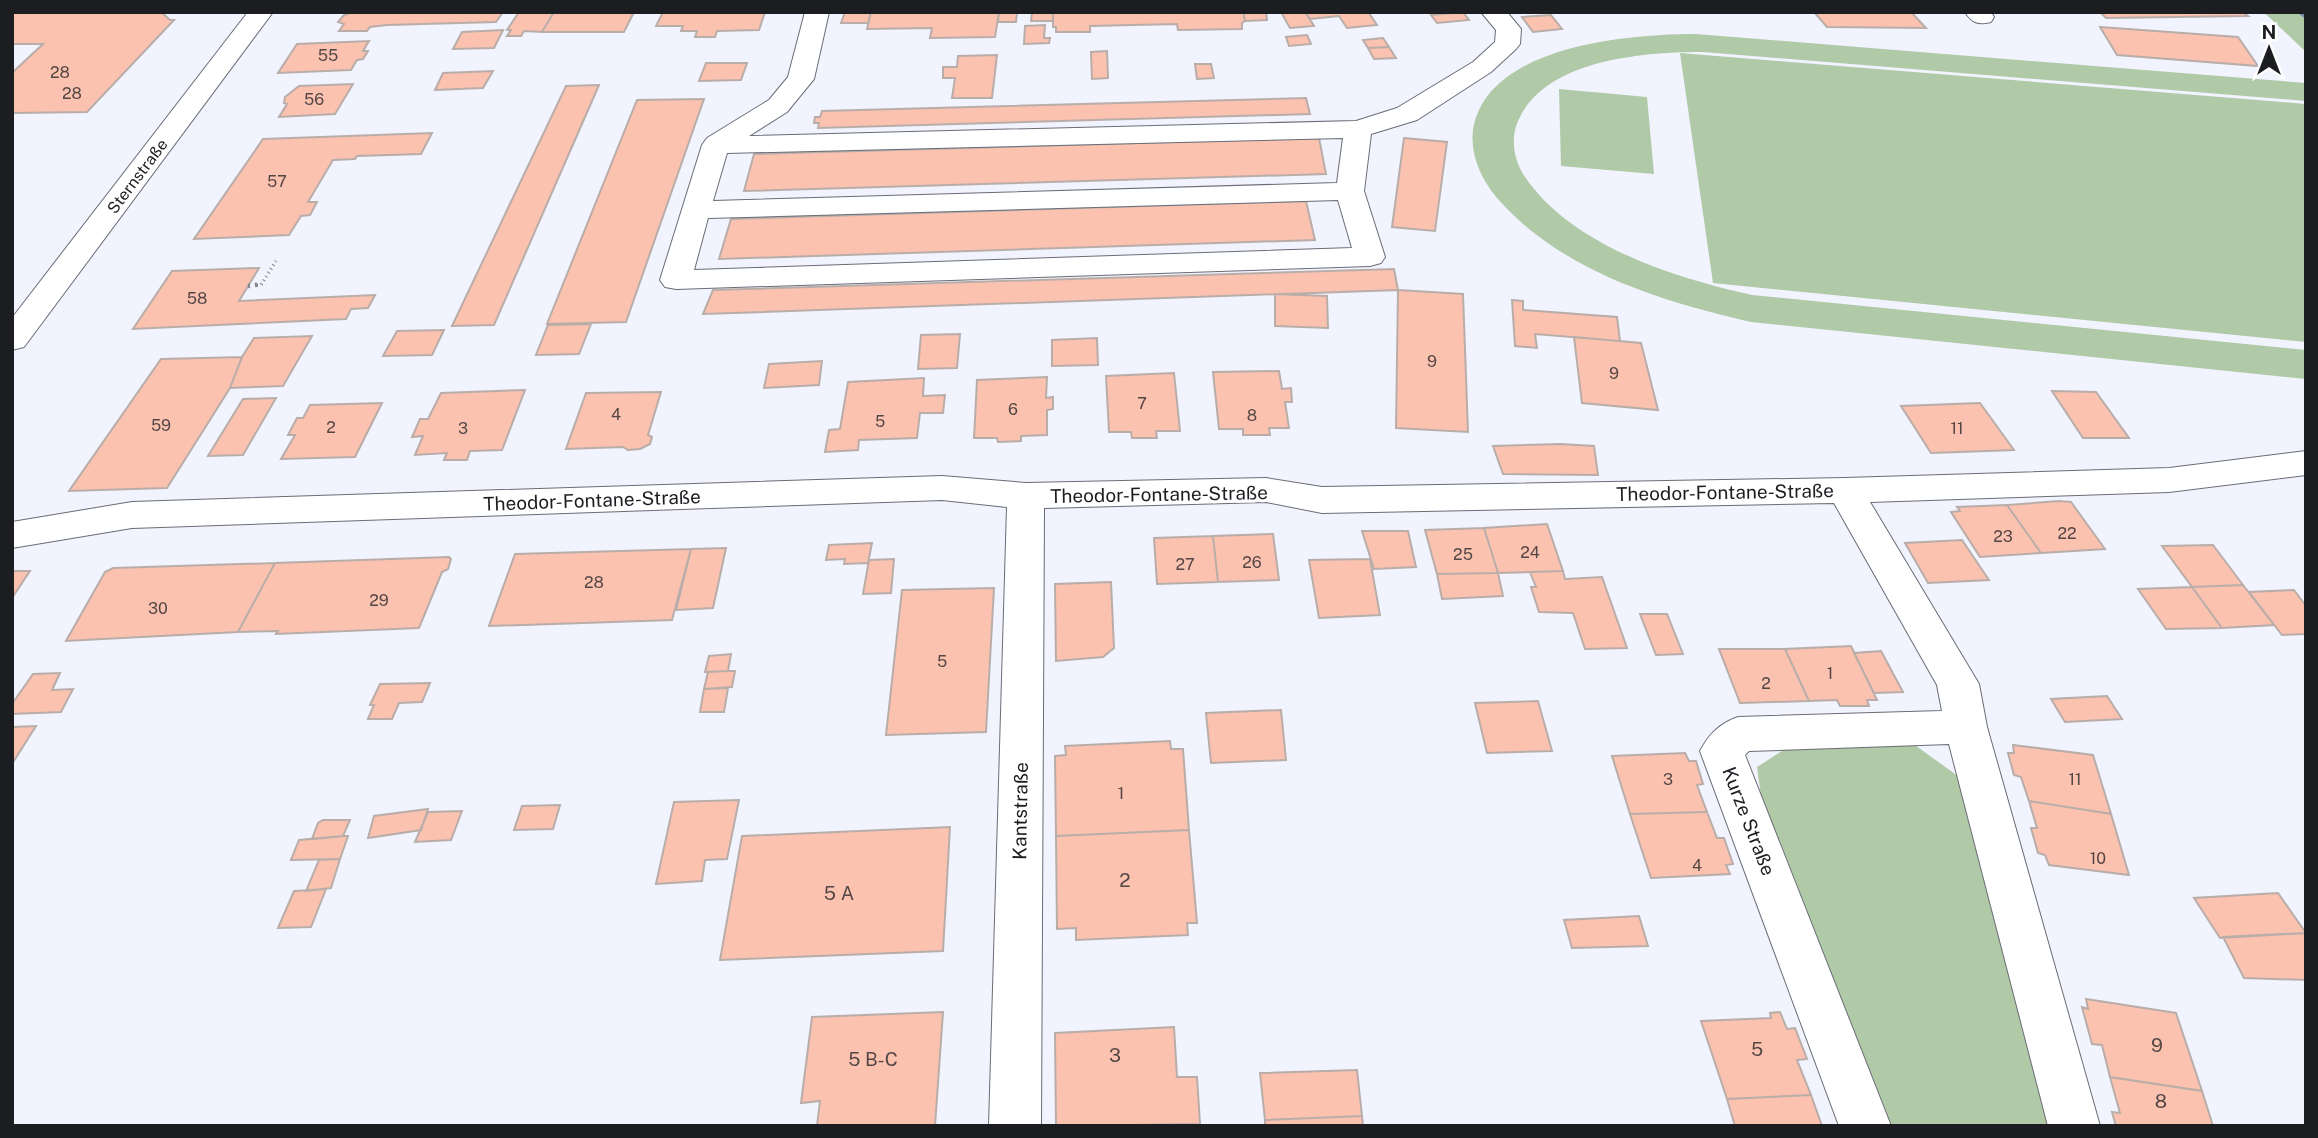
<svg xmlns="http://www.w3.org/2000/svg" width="2318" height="1138" font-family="'Public Sans',sans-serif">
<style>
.green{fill:#b0c9a7}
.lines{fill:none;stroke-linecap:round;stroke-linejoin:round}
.stream{fill:#7589b3;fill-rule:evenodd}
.building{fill:#fbc2b0;stroke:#b9ada9;stroke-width:2}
.minor-casing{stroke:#6a6c76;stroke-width:2}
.path-far1{stroke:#83858c;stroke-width:3.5;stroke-dasharray:1 3.5;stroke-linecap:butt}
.path{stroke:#83858c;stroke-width:4.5;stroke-dasharray:2 5;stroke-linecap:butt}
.minor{fill:#fff;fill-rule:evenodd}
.labels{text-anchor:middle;stroke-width:6;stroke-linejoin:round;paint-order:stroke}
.number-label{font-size:16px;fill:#544645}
.far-street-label{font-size:16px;fill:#1c1d21;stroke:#fff}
.street-label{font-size:19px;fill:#1c1d21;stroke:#fff}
.near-number-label{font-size:19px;fill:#544645}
</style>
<rect width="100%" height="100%" fill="#f1f3fe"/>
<path class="green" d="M 2263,12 L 2306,12 L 2306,52 L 2269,17 Z
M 1696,34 L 2306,83 L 2306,101 L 1703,52 C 1644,52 1545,59 1518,121 C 1510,139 1514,161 1525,177 C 1572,246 1675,278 1752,295 L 2306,350 L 2306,379 L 1751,322 C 1660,301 1561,271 1497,198 C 1481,179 1470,155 1473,130 C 1486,45 1630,34 1696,34 Z
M 1680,53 L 2306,104 L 2306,342 L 1713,283 Z
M 1559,89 L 1647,97 L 1654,174 L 1561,166 Z
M 1912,743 L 1962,779 L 2052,1126 L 1886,1126 L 1765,826 L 1757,767 L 1793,744 Z"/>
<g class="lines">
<path class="stream" d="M 2296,12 L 2306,12 L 2306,19 Z"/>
</g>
<path class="building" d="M 161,12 L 170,20 L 174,20 L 87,112 L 12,113 L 12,73 L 43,44 L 12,44 L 12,13 Z
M 503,12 L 496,22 L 387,25 L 370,27 L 367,31 L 339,31 L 344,24 L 338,22 L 344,15 L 353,12 Z
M 519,12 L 554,12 L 542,32 L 524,31 L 521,36 L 507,36 L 511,30 L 507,30 Z
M 554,12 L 634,12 L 624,32 L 542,32 Z
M 663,12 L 765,12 L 759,30 L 717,31 L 715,37 L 695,37 L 697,31 L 681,31 L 683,26 L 656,26 Z
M 845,12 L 871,12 L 868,23 L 841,23 Z
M 871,12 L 999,12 L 995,37 L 930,38 L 932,28 L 867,29 Z
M 999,12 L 1017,12 L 1016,22 L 998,22 Z
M 1032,12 L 1053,12 L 1053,21 L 1031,21 Z
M 1053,12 L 1243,12 L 1245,21 L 1242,23 L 1242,29 L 1178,30 L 1177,24 L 1090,26 L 1090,32 L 1056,32 L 1056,27 L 1053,27 Z
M 1243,12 L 1266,12 L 1267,20 L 1245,21 Z
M 1281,12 L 1305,12 L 1314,26 L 1290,28 Z
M 1305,12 L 1383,12 L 1369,13 L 1377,25 L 1347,28 L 1339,16 L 1310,19 Z
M 1463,12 L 1469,20 L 1437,23 L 1431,15 Z
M 1814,12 L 1911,12 L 1926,28 L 1827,27 Z
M 2100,12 L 2243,12 L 2248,16 L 2106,18 Z
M 1551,15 L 1562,29 L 1533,32 L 1522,17 Z
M 1045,25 L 1044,38 L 1050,38 L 1049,43 L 1024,44 L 1025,26 Z
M 2100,27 L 2238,37 L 2258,66 L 2117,55 Z
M 503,30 L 494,48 L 453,49 L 462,32 Z
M 1307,35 L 1311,44 L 1289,46 L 1286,37 Z
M 1383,38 L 1389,47 L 1368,48 L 1363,40 Z
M 369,41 L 363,51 L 368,51 L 363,59 L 357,60 L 351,70 L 278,73 L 297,44 Z
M 1389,47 L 1396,58 L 1374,59 L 1368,48 Z
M 1107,51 L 1108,78 L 1092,79 L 1091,52 Z
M 997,55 L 992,98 L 952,98 L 955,78 L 943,78 L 943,67 L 957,67 L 958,56 Z
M 706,63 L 747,63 L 741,80 L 699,81 Z
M 1195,64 L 1211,64 L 1214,78 L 1197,79 Z
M 493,71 L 483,88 L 435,90 L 443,73 Z
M 353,84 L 335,114 L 279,117 L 287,104 L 284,103 L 285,97 L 299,86 Z
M 599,85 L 494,325 L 452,326 L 566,86 Z
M 1306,98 L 1310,114 L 818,128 L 819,123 L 814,123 L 815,117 L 820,117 L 822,111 Z
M 704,99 L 626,322 L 547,324 L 637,100 Z
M 432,133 L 421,154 L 357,156 L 355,159 L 333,160 L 308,202 L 317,202 L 310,215 L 301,216 L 289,235 L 194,239 L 263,139 Z
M 1319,138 L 1326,174 L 744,191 L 754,154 Z
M 1404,138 L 1447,142 L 1435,231 L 1392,227 Z
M 1306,201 L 1315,240 L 719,259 L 731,219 Z
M 259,268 L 239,301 L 375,295 L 368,308 L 351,309 L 346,319 L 133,329 L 172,271 Z
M 1394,269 L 1398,290 L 703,314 L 713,290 Z
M 1398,290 L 1463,294 L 1468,432 L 1396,428 Z
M 1275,294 L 1327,296 L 1328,328 L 1275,326 Z
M 1512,300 L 1523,301 L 1523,310 L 1617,317 L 1620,341 L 1535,334 L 1537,348 L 1515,346 Z
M 591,324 L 579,354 L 536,355 L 548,325 Z
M 444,330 L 432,355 L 383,356 L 397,331 Z
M 960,334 L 957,368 L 918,369 L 921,335 Z
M 312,336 L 283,386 L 230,388 L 242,357 L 254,338 Z
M 1574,337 L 1641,343 L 1658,410 L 1582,403 Z
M 1097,338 L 1098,365 L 1052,366 L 1052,340 Z
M 242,357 L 230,388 L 167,488 L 69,491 L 161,359 Z
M 822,361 L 819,385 L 764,388 L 769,364 Z
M 1279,371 L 1282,389 L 1291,388 L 1292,402 L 1285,402 L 1289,428 L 1269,428 L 1270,435 L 1243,435 L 1243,429 L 1219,429 L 1213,372 Z
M 1174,373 L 1180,431 L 1156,431 L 1157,438 L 1132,438 L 1131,432 L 1109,432 L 1106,376 Z
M 1047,377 L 1046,398 L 1053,397 L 1053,409 L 1047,410 L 1047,435 L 1021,436 L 1021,441 L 998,442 L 997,438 L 974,438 L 977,380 Z
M 924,378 L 923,396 L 945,395 L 943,413 L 920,413 L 917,438 L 859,440 L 858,450 L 825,452 L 829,430 L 840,429 L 848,382 Z
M 525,390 L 502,450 L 470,451 L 467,460 L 444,460 L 447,453 L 415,455 L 423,436 L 412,437 L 420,419 L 428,419 L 441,393 Z
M 2052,391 L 2096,392 L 2129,438 L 2083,438 Z
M 661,392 L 648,435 L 652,437 L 650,444 L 640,449 L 628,450 L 623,447 L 566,449 L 586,393 Z
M 276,398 L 243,455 L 208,456 L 243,399 Z
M 382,403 L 355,457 L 281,459 L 295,435 L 288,435 L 297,418 L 303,418 L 310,405 Z
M 1980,403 L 2014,450 L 1931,453 L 1901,406 Z
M 1560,444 L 1594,446 L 1598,475 L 1503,474 L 1493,446 Z
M 2059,501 L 2071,502 L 2105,549 L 2041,553 L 2007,505 Z
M 2007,505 L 2041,553 L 1980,557 L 1951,512 L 1960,511 L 1957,507 Z
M 1547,524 L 1563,571 L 1498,573 L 1484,528 Z
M 1484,528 L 1498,573 L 1437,574 L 1425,530 Z
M 1362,531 L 1408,531 L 1416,567 L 1374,569 Z
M 1273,534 L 1279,580 L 1218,582 L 1213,536 Z
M 1213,536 L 1218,582 L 1157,584 L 1154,538 Z
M 1962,540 L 1989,580 L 1928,583 L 1905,543 Z
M 872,543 L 868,563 L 844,564 L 845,559 L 826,560 L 829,545 Z
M 2213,545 L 2243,585 L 2192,587 L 2162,546 Z
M 726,548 L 713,608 L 676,610 L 691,549 Z
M 691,549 L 672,620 L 489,626 L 515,554 Z
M 449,557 L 451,559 L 448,569 L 442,572 L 419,628 L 276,634 L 278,631 L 238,632 L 275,563 Z
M 894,559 L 891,593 L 863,594 L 869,560 Z
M 1370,559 L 1380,615 L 1319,618 L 1309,560 Z
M 275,563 L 238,632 L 66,641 L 105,572 L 113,568 Z
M 12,571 L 30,571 L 12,598 Z
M 1563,571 L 1565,579 L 1602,577 L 1627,648 L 1585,649 L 1573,613 L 1539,612 L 1531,587 L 1536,587 L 1530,572 Z
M 1498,573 L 1503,596 L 1442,599 L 1437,574 Z
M 1111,582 L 1114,648 L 1103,657 L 1056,661 L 1055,584 Z
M 2243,585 L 2274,625 L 2222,628 L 2192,587 Z
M 2192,587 L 2222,628 L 2166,629 L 2138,589 Z
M 994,588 L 986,732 L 886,735 L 902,590 Z
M 2294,590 L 2306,606 L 2306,634 L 2282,635 L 2249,592 Z
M 1640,614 L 1667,614 L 1683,654 L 1656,655 Z
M 1851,646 L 1877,700 L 1867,700 L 1869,706 L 1840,706 L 1837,700 L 1809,701 L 1785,649 Z
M 1719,649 L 1785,649 L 1809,701 L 1740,703 Z
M 1881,651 L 1903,692 L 1874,693 L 1854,653 Z
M 731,654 L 728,671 L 705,672 L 709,656 Z
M 728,671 L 735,671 L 732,687 L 704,689 L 708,672 Z
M 60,673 L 52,690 L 73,689 L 61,712 L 12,714 L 12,704 L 33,674 Z
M 430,683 L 422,702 L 399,703 L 392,719 L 368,719 L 374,705 L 370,705 L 380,684 Z
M 728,688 L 724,712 L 700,712 L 704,689 Z
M 2107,696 L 2122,719 L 2065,722 L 2051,699 Z
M 1538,701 L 1552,751 L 1487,753 L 1475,703 Z
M 1281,710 L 1286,760 L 1211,763 L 1206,713 Z
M 36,726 L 12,764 L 12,727 Z
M 1170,741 L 1171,749 L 1183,749 L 1189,830 L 1056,836 L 1055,756 L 1066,755 L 1065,746 Z
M 2013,745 L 2093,755 L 2111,814 L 2029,801 L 2021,777 L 2014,775 L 2008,753 L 2014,753 Z
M 1685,753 L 1689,761 L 1696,761 L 1703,784 L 1697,785 L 1707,812 L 1630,814 L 1612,756 Z
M 739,800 L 727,859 L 705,860 L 702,881 L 656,884 L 674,802 Z
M 2029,801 L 2111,814 L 2129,875 L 2049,865 L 2045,855 L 2038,853 L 2031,828 L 2037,828 Z
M 560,805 L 553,829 L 514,830 L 522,806 Z
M 428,809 L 421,830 L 368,838 L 374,816 Z
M 462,811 L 451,840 L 415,842 L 428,812 Z
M 1707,812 L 1717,838 L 1724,838 L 1733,864 L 1726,865 L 1730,874 L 1651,878 L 1630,814 Z
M 323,820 L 350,820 L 343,836 L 312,839 L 318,823 Z
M 950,827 L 943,951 L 720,960 L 742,836 Z
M 1189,830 L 1197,923 L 1187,923 L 1188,935 L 1076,940 L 1076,928 L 1057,929 L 1056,836 Z
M 343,836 L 348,836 L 340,859 L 291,860 L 299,840 Z
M 340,859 L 331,888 L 306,891 L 319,860 Z
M 326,889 L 311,927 L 278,928 L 294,891 Z
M 2278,893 L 2306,933 L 2220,938 L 2194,898 Z
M 1639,916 L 1648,946 L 1572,948 L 1564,920 Z
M 2306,933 L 2306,980 L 2244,978 L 2223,937 Z
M 2086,999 L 2176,1013 L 2202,1091 L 2110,1077 L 2102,1045 L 2092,1044 L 2082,1007 L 2088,1009 Z
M 943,1012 L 935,1126 L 817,1126 L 820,1101 L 801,1103 L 812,1017 Z
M 1780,1012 L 1787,1029 L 1795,1028 L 1807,1059 L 1797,1060 L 1811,1095 L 1727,1099 L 1701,1021 L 1771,1018 L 1770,1013 Z
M 1174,1027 L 1177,1077 L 1197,1077 L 1200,1124 L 1056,1126 L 1055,1033 Z
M 1357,1070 L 1362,1116 L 1265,1120 L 1260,1073 Z
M 2110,1077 L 2202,1091 L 2213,1126 L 2116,1126 L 2112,1112 L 2120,1113 Z
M 1811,1095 L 1822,1126 L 1735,1126 L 1727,1099 Z
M 1362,1116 L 1363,1126 L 1265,1126 L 1265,1120 Z"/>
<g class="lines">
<g class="minor-casing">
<path id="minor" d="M 248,12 L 273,12 L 24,347 L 12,350 L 12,318 Z
M 805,12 L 829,12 L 814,79 L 787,112 L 749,136 L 1356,121 L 1397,108 L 1473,62 L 1495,42 L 1496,30 L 1481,12 L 1507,12 L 1521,29 L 1520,44 L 1516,49 L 1491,72 L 1417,120 L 1371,134 L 1364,191 L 1385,257 L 1381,263 L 1370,266 L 676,289 L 665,287 L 660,280 L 702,145 L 707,138 L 769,100 L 788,77 ZM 1343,138 L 1337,183 L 713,201 L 727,153 ZM 1338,200 L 1352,248 L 694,270 L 708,218 Z
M 1965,12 L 1991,12 L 1994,17 L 1991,22 C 1978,25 1972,23 1965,12 Z
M 2306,451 L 2306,475 L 2169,492 L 1870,502 L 1979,684 L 1987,727 L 2100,1126 L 2048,1126 L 1949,744 L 1749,751 L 1745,755 L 1891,1126 L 1839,1126 L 1700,751 C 1709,734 1720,723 1738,717 L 1942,711 L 1937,685 L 1834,503 L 1322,513 L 1266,502 L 1044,508 L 1041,1126 L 989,1126 L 1007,507 L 942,500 L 132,528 L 12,548 L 12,522 L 132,502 L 942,476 L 1026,483 L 1266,478 L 1322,487 L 1845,478 L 2169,468 Z"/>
</g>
<path class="path-far1" d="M 257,285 L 261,285 L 276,261"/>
<path class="path" d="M 248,286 L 262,284"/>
<use href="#minor" class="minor"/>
</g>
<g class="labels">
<g class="number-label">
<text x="328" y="61">55</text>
<text x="60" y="78">28</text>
<text x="72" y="99">28</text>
<text x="314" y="105">56</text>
<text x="277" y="187">57</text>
<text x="197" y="304">58</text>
<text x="1432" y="367">9</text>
<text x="1614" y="379">9</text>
<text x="1142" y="409">7</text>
<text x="1013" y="415">6</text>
<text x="616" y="420">4</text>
<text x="1252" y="421">8</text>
<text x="880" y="427">5</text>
<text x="161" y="431">59</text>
<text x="331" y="433">2</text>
<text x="463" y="434">3</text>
<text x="1957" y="434">11</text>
<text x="2067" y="539">22</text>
<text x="2003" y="542">23</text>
<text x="1530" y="558">24</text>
<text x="1463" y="560">25</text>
<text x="1252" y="568">26</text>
<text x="1185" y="570">27</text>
<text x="594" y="588">28</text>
<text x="379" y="606">29</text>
<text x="158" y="614">30</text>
<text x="942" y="667">5</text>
<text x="1830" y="679">1</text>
<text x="1766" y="689">2</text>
<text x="1668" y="785">3</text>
<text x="2075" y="785">11</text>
<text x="1121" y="799">1</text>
<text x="2098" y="864">10</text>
<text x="1697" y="871">4</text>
</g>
<g class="far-street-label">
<text transform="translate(137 176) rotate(-53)" y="6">Sternstraße</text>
</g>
<g class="street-label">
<text transform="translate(1725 492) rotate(-1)" y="7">Theodor-Fontane-Straße</text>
<text transform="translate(1159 494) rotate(-1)" y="7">Theodor-Fontane-Straße</text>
<text transform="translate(592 500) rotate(-2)" y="7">Theodor-Fontane-Straße</text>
<text transform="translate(1020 811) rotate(-89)" y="7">Kantstraße</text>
<text transform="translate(1749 821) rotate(69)" y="7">Kurze Straße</text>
</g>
<g class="near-number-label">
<text x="1125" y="887">2</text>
<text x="839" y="900">5 A</text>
<text x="2157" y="1052">9</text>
<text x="1757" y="1056">5</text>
<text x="1115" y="1062">3</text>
<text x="873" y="1066">5 B-C</text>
<text x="2161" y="1108">8</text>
</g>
</g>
<rect width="2318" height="1138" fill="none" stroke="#1c1d21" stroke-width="28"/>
<g transform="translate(2269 49)" stroke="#ffffff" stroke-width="5" paint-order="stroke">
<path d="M0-5L12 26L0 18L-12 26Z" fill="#1c1d21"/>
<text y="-10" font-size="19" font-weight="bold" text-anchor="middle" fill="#1c1d21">N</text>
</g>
</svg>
